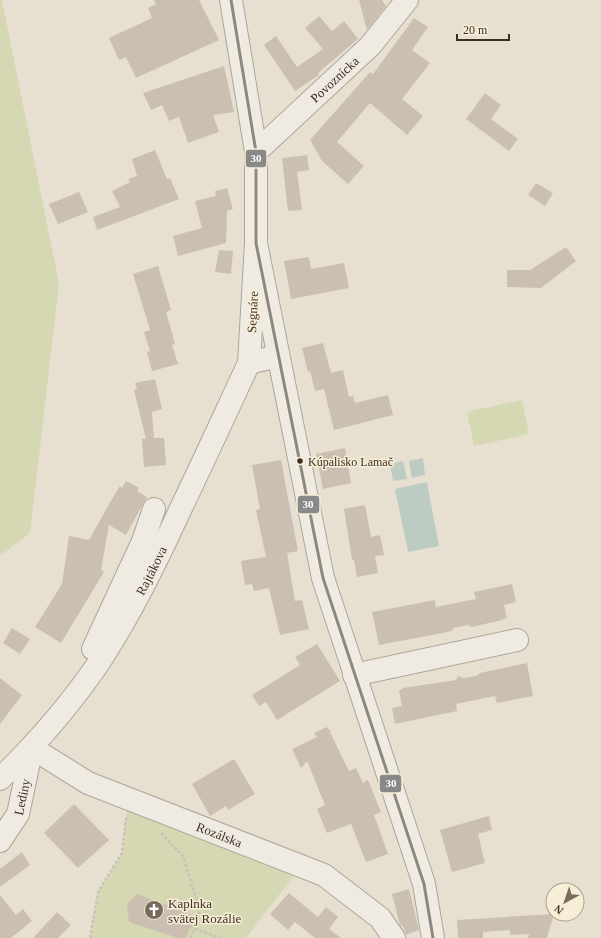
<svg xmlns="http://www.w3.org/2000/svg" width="601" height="938" font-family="'Times New Roman',serif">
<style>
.green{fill:#d6d7b3}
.water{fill:#bcccc2}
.building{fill:#cbbfb2}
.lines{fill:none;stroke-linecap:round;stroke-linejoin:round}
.minor-casing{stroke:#ada599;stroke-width:24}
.path{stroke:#c8c2b9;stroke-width:2.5;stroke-dasharray:3 2;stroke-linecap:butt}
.minor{stroke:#efebe3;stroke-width:22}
.bus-1-casing{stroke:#f7eed8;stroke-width:6}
.bus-1{stroke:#898989;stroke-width:3}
.bus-dot{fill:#3d2e20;stroke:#f7eed8;stroke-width:1.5}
.labels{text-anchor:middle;stroke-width:3;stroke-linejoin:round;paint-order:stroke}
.bus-label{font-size:12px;fill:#3d2e20;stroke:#f7eed8;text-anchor:start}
.street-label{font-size:13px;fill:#3d2e20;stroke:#f7eed8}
.poi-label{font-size:13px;fill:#3d2e20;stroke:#f7eed8;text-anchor:start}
.line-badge{stroke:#f7eed8;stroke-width:1.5}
.badge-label{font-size:11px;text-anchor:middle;font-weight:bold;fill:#fff}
</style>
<rect width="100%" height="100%" fill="#e7e0d1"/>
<path class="green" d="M 0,0 L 2,0 L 59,284 L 30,533 L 0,556 Z
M 522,400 L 529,434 L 474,446 L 467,412 Z
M 128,800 L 301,866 L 246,938 L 90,938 L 98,892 L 122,853 Z"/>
<path class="water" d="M 423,458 L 425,475 L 412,478 L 409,461 Z
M 403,461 L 407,479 L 393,481 L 390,464 Z
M 427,482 L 439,546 L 408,552 L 395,489 Z"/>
<path class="building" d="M 154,0 L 199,0 L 219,40 L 136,78 L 126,57 L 119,60 L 109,38 L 152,18 L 148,8 L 156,4 Z
M 359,0 L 382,0 L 386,6 L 367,30 Z
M 319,16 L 332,31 L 344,21 L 358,39 L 318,73 L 319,75 L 295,91 L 264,45 L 276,36 L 297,67 L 323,49 L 305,28 Z
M 414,18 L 428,27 L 412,50 L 430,63 L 402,99 L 423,116 L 407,135 L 370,103 L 337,142 L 364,166 L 348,184 L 322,161 L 310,140 L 370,72 L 373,74 Z
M 224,66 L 234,112 L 213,115 L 219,132 L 188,143 L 179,117 L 169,121 L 162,105 L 151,110 L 143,93 Z
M 485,93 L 501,105 L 491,119 L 518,139 L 509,151 L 466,119 Z
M 155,150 L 167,179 L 170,178 L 179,199 L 97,230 L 93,217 L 120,207 L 112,191 L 130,182 L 128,179 L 137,176 L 132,159 Z
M 307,155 L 309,170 L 297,172 L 302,210 L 288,211 L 282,158 Z
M 536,183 L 553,193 L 545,206 L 528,195 Z
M 227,188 L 233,209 L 227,211 L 226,243 L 178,256 L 173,236 L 202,228 L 195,201 L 216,196 L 215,191 Z
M 79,192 L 88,212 L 58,224 L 49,204 Z
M 566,247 L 576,261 L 541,288 L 507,287 L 507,270 L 530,270 Z
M 219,250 L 233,251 L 231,274 L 215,272 Z
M 309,257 L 311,269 L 344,263 L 349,288 L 291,299 L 284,261 Z
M 158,266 L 171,310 L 166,312 L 175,344 L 172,345 L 178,364 L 152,371 L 147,352 L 150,351 L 144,332 L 150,330 L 133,274 Z
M 323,343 L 331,373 L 343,370 L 349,397 L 353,396 L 355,403 L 388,395 L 393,415 L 334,430 L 324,389 L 315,391 L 310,371 L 308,372 L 302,348 Z
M 155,379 L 162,409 L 152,412 L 154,438 L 164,438 L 166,465 L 144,467 L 142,439 L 146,439 L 134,390 L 137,389 L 135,383 Z
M 345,448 L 351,483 L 323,489 L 316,454 Z
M 281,460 L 298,551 L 287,553 L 295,601 L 302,600 L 309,629 L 280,635 L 269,588 L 254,591 L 252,584 L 245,585 L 241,561 L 266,557 L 256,510 L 260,509 L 252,465 Z
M 126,481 L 139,488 L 137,491 L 147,497 L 126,535 L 109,525 L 101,570 L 104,572 L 61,643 L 35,627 L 62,584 L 69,536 L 89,540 L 112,499 L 120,486 L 122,488 Z
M 365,505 L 371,537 L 380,535 L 384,555 L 375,556 L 378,573 L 357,577 L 354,560 L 352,560 L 344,509 Z
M 512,584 L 516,602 L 504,605 L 507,618 L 503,619 L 503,620 L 471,627 L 469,625 L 453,628 L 452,631 L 443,633 L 379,645 L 372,612 L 435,600 L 436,607 L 476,599 L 474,592 Z
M 12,628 L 30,639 L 20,654 L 3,643 Z
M 317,644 L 340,681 L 277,720 L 266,702 L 259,706 L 252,695 L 300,665 L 295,657 Z
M 527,663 L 533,696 L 497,703 L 495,696 L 456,704 L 457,711 L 395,724 L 392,708 L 402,706 L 399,691 L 403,688 L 456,680 L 458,676 L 463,678 L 471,677 L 478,675 L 480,673 Z
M 0,678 L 22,695 L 0,724 Z
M 327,727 L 330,731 L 332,730 L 330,732 L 349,771 L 356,768 L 363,783 L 368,780 L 381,812 L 374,815 L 388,854 L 366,862 L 351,824 L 327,833 L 317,809 L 325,805 L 307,761 L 301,768 L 292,749 L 317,737 L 314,733 Z
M 234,759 L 255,794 L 228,810 L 226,806 L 210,816 L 192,784 Z
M 74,804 L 109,840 L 78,868 L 44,833 Z
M 489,816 L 492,830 L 478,834 L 485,863 L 452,872 L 440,830 Z
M 22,852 L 30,865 L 0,887 L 0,869 Z
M 409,889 L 419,930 L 406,935 L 403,926 L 400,925 L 392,894 Z
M 289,893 L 318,917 L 326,907 L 338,917 L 329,929 L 341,938 L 315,938 L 295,922 L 288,930 L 270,914 Z
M 137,894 L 195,916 L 186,938 L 178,938 L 129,922 L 127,904 Z
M 0,895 L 16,915 L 23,909 L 32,921 L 11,938 L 0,938 Z
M 57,912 L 71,925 L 58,938 L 33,938 Z
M 554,914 L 547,938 L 528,938 L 529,934 L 510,935 L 510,930 L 483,932 L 483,938 L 458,938 L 457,920 Z"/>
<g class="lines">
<g class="minor-casing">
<g id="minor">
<path d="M 231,0 L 256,152 L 256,243 L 249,363"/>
<path id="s1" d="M 256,152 L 370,46 L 407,0"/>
<path d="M 256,243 L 323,578 L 424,884 L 433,938"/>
<path d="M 93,649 L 143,541 L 154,509"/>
<path d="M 354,675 L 517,640"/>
<path id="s2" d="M 0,779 C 36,744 70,705 98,664 C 131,614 157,560 182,506 C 205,458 227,410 249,363 L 278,356"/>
<path id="s3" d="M 0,841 L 18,814 L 32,748 L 88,783 L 324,875 L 380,918 L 394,938"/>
</g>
</g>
<path class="path" d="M 161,833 L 183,856 L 200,911 L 191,938
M 190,927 L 220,938
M 90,938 L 98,892 L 122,853 L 126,818"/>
<use href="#minor" class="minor"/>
<g class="bus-1-casing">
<path id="bus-1" d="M 231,0 L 256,152 L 256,243 L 323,578 L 424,884 L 433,938"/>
</g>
<use href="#bus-1" class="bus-1"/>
</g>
<defs>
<g id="church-disc" transform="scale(1)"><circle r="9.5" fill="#786c5e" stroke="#f7eed8"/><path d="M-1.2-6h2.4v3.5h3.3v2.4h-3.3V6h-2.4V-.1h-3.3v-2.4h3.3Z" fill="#fff"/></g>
</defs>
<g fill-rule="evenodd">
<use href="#church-disc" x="154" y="910"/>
</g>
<circle class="bus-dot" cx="300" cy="461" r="3.5"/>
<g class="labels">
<g class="bus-label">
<text x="308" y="466">Kúpalisko Lamač</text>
</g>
<g class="street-label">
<text dy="5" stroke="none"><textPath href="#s1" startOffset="107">Povoznícka</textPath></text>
<text transform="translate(252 312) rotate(-87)" y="5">Segnáre</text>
<text dy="5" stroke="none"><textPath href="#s2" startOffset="259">Rajtákova</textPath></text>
<text dy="5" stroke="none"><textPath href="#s3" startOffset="50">Lediny</textPath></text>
<text dy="5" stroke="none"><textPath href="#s3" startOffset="307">Rozálska</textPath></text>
</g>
<g class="poi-label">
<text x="168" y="908">Kaplnka<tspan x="168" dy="15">svätej Rozálie</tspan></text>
</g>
</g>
<g class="line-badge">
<rect x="245" y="149" width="22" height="19" rx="4" fill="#898989"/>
<rect x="297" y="495" width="23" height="19" rx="4" fill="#898989"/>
<rect x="379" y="774" width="23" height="19" rx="4" fill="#898989"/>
</g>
<g class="badge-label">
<text x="256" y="162">30</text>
<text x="308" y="508">30</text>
<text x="391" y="787">30</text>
</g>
<g transform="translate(565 902) rotate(220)"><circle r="19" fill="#f7eed8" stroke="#ada18e"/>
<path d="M0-3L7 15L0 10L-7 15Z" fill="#786c5e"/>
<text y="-6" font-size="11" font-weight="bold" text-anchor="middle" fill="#3d2e20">N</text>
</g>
<path d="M457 34v6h52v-6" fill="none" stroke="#3d2e20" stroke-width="2"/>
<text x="463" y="34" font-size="12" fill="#3d2e20" stroke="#f7eed8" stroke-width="3" paint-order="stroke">20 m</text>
</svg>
